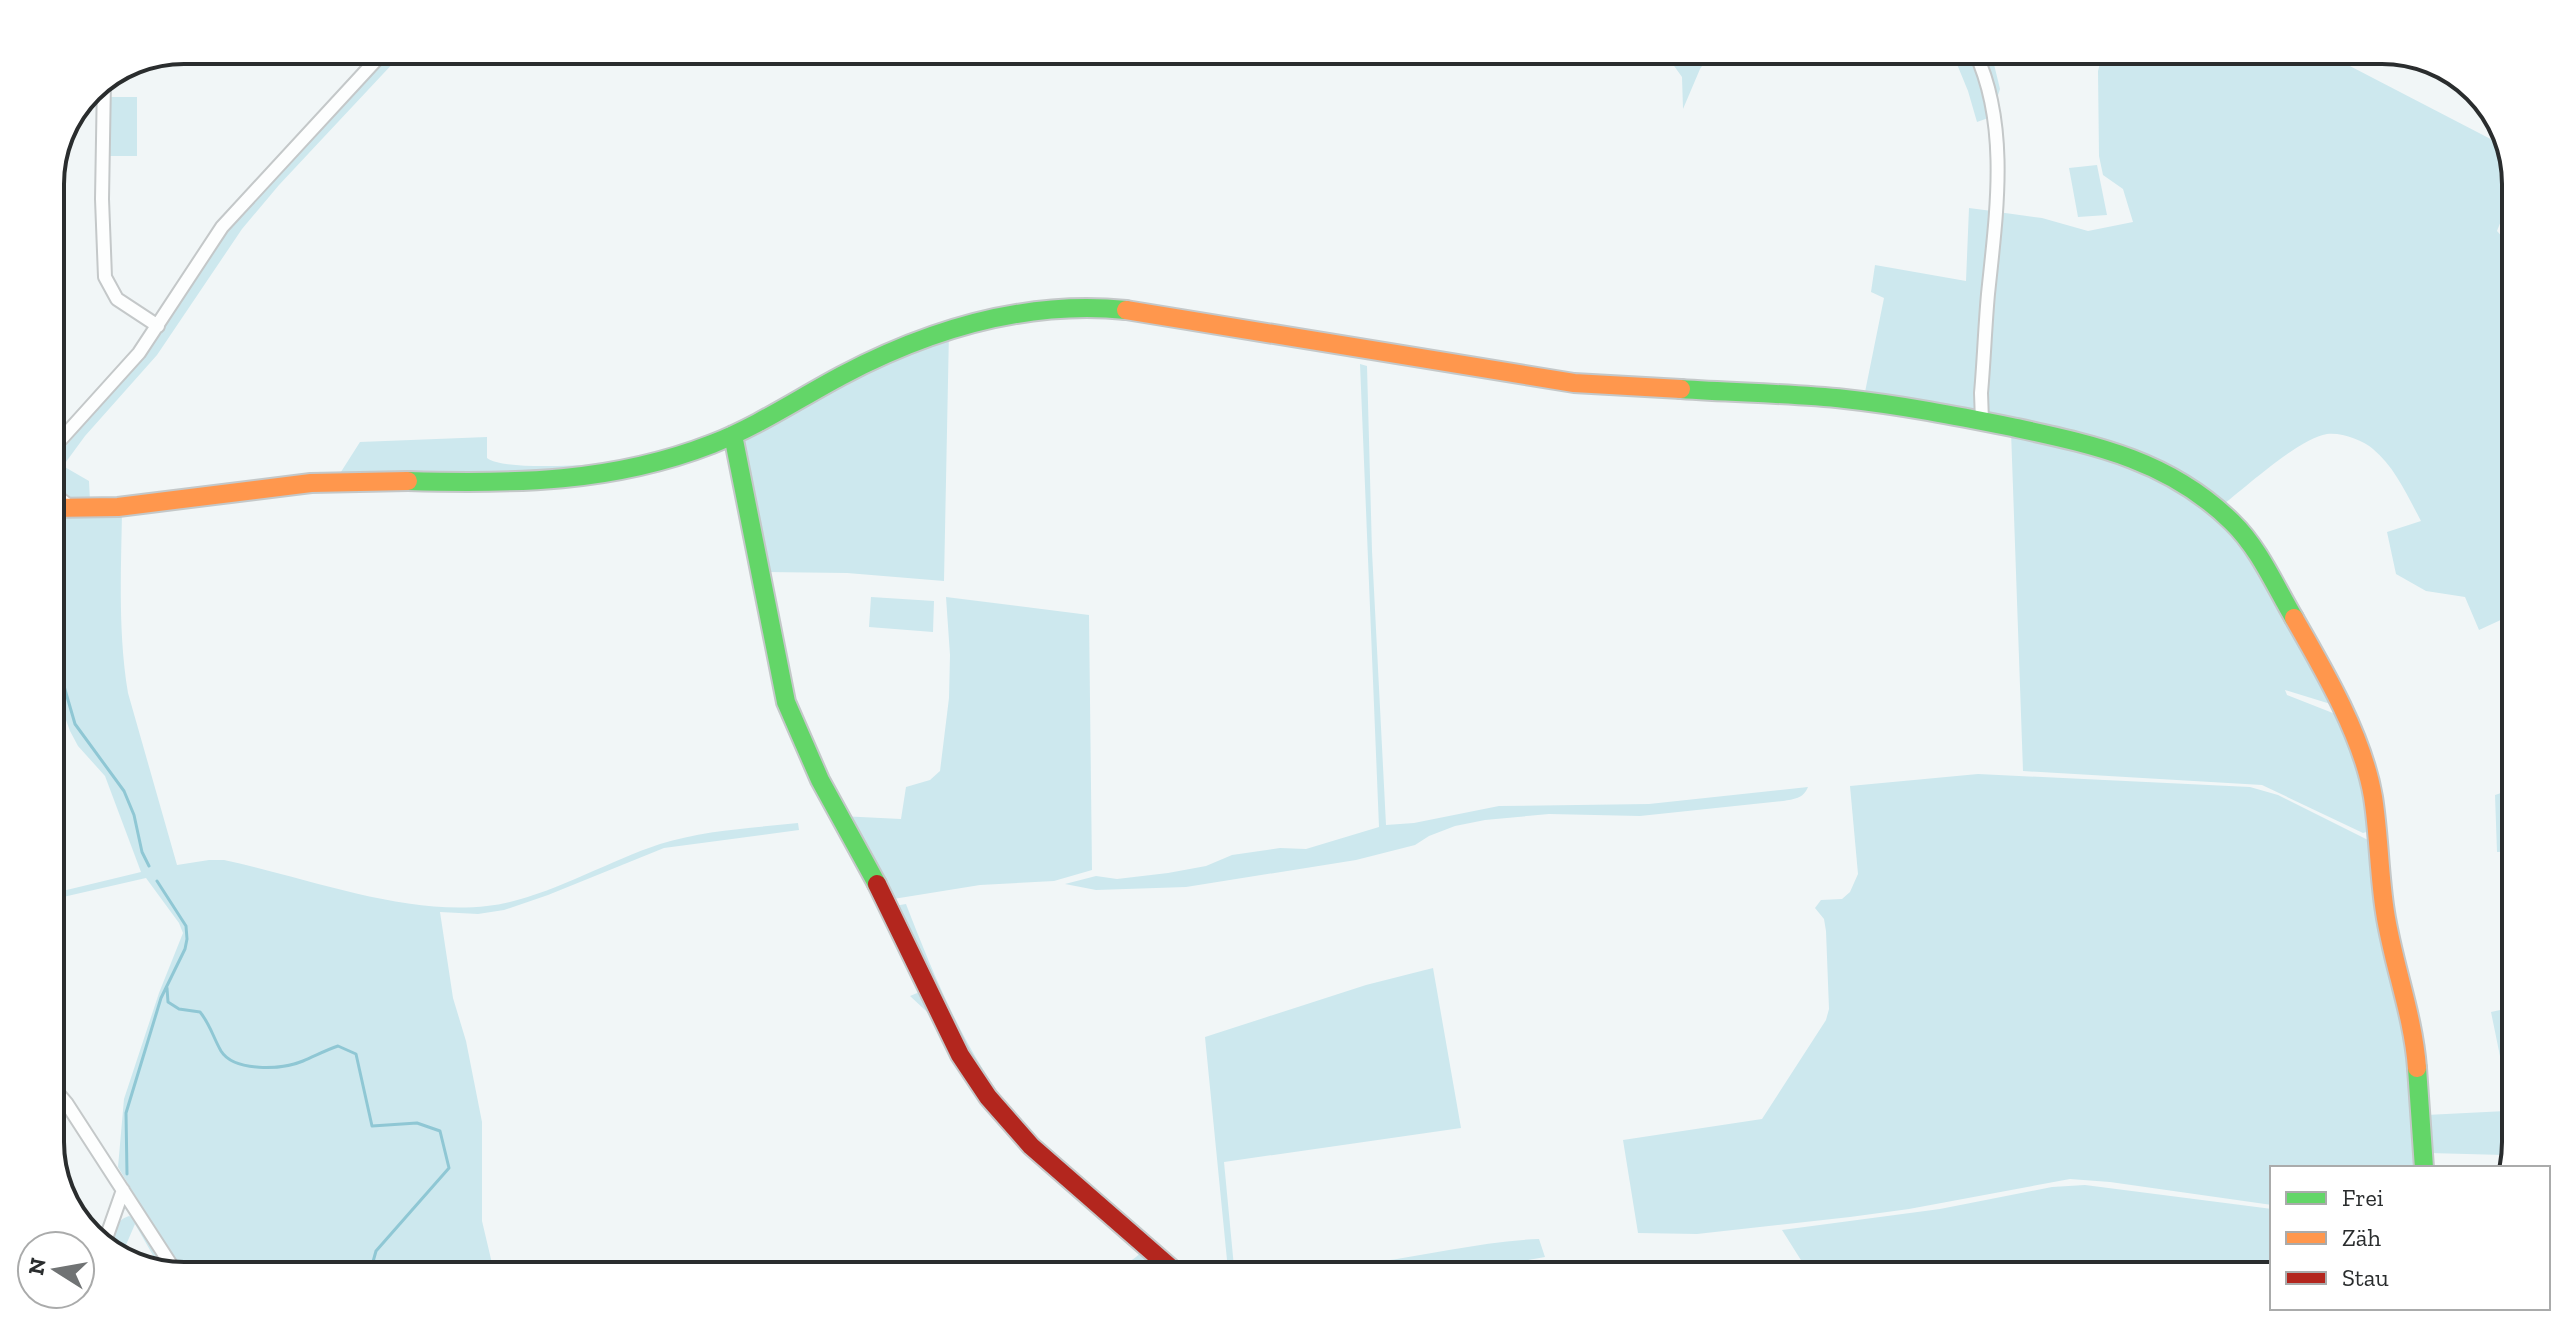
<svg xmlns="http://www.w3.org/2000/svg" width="2566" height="1326" font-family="'Zilla Slab',serif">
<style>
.green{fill:#cde8ee}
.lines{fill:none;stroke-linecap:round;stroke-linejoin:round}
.stream{stroke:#8fc7d4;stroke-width:3}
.street-casing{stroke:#c4c8c9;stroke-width:16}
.fast-casing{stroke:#c4c8c9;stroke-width:22}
.slow-casing{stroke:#c4c8c9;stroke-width:22}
.jam-casing{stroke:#c4c8c9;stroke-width:22}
.street{stroke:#fdfefe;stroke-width:12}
.fast{stroke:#63d668;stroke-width:18}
.slow{stroke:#ff974d;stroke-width:18}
.jam{stroke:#b3261e;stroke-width:18}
.rim{fill:none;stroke:#2a2d2e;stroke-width:4}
</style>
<rect width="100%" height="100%" fill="#f1f6f7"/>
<path class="green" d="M 2319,50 L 2506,147 L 2516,182 L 2497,231 L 2516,252 L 2516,663 L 2505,618 L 2479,630 L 2465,597 L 2426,591 L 2396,574 L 2387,532 L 2421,521 C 2408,497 2395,467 2373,449 C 2363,440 2341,432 2327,434 C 2299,438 2245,488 2220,507 L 2190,483 L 1992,417 L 1986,408 L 1984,389 L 1998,212 L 2042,218 L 2088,231 L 2133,222 L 2123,189 L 2103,175 L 2099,156 L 2098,71 L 2101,59 L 2095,51 Z
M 1952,52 L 1991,52 L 2000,89 L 1991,117 L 1977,122 L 1968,91 Z
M 1608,53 L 1711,53 L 1700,69 L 1683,109 L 1682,77 L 1672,63 Z
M 382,59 L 397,59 L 279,185 L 242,229 L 157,355 L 85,436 L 63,466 L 89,481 L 90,501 L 277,478 L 339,475 L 360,442 L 487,437 L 487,458 C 507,473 611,463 640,461 L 601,471 L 92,505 C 64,499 39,492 56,458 L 163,328 L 225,233 Z
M 109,97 L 137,97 L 137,156 L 109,156 Z
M 2097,165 L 2107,215 L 2078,217 L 2069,168 Z
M 1969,208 L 1992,211 L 1977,410 L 1972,416 L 1864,397 L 1884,298 L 1871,292 L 1875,265 L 1966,281 Z
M 949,331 L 944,581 L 847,573 L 766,572 L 742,439 L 747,431 Z
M 1360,364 L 1367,366 L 1372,551 L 1386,825 L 1414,823 L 1499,806 L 1649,804 L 1808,787 C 1803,799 1794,799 1783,801 L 1640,816 L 1549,814 L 1485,820 L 1455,826 L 1429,836 L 1415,845 L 1356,860 L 1186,887 L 1096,890 L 1065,884 L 1096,876 L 1117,879 L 1168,873 L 1206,866 L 1232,855 L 1280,848 L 1306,849 L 1379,827 Z
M 2011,431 L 2086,446 L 2172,481 L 2243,543 L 2337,706 L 2285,690 L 2287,695 L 2343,717 L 2364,774 L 2370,831 L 2363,833 L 2262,785 L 2023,771 Z
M 122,512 C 121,572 118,633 128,693 L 177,865 L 209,860 L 224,860 C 305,877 405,916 487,906 C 543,900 605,862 660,844 C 704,830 753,828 798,823 L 799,830 L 664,848 L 548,895 L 504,910 L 478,914 L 440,912 L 453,998 L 466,1041 L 482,1122 L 482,1221 L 495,1276 L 183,1276 L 118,1167 L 124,1099 L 159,993 L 183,933 L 179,923 L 146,878 L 50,900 L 50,894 L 141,872 L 105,776 L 78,746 L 70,731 L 50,676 L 50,514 Z
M 871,597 L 934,601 L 933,632 L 869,627 Z
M 946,597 L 1089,615 L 1092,870 L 1054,881 L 980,885 L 887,900 L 840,816 L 901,819 L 906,787 L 930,780 L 940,771 L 949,698 L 950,655 Z
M 1978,774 L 2250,787 L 2278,795 L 2370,841 L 2399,990 L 2421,1168 L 2272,1168 L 2272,1205 L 2110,1182 L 2070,1179 L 1909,1209 L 1850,1217 L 1697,1234 L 1638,1233 L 1623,1140 L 1762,1119 L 1826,1020 L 1829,1009 L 1826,931 L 1824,919 L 1815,908 L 1821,900 L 1842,899 L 1850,892 L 1858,874 L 1850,786 Z
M 2516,788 L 2516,851 L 2497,852 L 2495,795 Z
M 906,904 C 935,979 968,1059 1020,1121 C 1047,1153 1081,1181 1113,1209 C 1134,1226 1155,1251 1179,1263 L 1227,1260 L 1205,1037 L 1366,985 L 1433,968 L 1461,1128 L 1224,1162 L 1234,1267 L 1177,1270 L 1028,1138 L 939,1023 L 910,996 L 929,988 L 894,906 Z
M 2510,979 L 2516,979 L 2516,1142 L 2510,1168 L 2504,1155 L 2429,1153 L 2426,1115 L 2506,1111 L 2501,1061 L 2491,1012 L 2514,1007 Z
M 2085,1185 L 2272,1209 L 2272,1276 L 1811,1276 L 1782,1230 L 1940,1209 L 2052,1187 Z
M 129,1216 L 137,1219 L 172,1273 L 162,1271 L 135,1224 L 120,1259 L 108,1248 C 113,1235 115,1220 129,1216 Z
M 1539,1239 L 1545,1257 L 1439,1276 L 1199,1276 L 1209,1272 C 1264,1271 1320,1269 1375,1262 C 1430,1255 1484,1241 1539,1239 Z
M 1142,1250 L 1176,1276 L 1083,1276 C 1102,1270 1131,1268 1142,1250 Z"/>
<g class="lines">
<path class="stream" d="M 50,638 L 75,724 L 124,791 L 134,815 L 142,852 L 149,866
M 167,988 L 168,1002 L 179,1009 L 200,1012 C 210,1024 213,1037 221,1051 C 234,1072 282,1070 303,1061 C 315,1056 326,1050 338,1046 L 356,1054 L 372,1126 L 417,1123 L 440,1131 L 449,1168 L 376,1251 L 369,1276
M 127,1174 L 126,1113 L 161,998 L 185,949 L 187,939 L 186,926 L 157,881"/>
<g class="street-casing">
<path id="street" d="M 1975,52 C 2010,126 1996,216 1988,294 C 1985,327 1984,360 1981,393 L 1982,421
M 104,80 L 102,199 L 105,277 L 117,299 L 158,326
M 50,454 L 55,446 L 139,353 L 222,227 L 377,59
M 50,491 L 72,508
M 50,1084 L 67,1104 L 177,1274
M 104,1244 L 123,1190"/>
</g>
<g class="fast-casing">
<path id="fast" d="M 1681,389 C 1735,393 1791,393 1845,399 C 1901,405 1957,416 2012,427 C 2095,445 2169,460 2232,522 C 2259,548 2275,586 2294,618
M 733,435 L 786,702 L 820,780 L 877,884
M 408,481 C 514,484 612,483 712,444 C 758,426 798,399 841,376 C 928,330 1026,300 1126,310
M 2417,1068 L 2424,1168"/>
</g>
<g class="slow-casing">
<path id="slow" d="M 1126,310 L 1574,383 L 1681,389
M 50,508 L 118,507 L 311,483 L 408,481
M 2294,618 C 2324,670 2363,737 2373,797 C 2379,835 2379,874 2385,912 C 2393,965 2413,1014 2417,1068"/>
</g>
<g class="jam-casing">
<path id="jam" d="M 877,884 L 960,1055 L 988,1097 L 1031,1146 L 1180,1276"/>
</g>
<use href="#street" class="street"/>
<use href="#fast" class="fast"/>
<use href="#slow" class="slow"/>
<use href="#jam" class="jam"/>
</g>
<path d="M0 0H2566V1326H0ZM184 64H2382A120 120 0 0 1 2502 184V1142A120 120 0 0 1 2382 1262H184A120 120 0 0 1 64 1142V184A120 120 0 0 1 184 64Z" fill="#fff" fill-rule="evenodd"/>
<path class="rim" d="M184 64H2382A120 120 0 0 1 2502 184V1142A120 120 0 0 1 2382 1262H184A120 120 0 0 1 64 1142V184A120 120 0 0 1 184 64Z"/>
<rect x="2270" y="1166" width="280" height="144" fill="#ffffff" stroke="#aaabab" stroke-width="2"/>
<rect x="2286" y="1192" width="40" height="12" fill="#63d668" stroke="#aaabab" stroke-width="2"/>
<text x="2342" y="1206" font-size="24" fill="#2a2d2e">Frei</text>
<rect x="2286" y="1232" width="40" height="12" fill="#ff974d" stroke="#aaabab" stroke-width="2"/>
<text x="2342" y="1246" font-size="24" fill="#2a2d2e">Zäh</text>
<rect x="2286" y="1272" width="40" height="12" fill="#b3261e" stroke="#aaabab" stroke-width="2"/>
<text x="2342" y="1286" font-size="24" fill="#2a2d2e">Stau</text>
<g transform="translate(56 1270) rotate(281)"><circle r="38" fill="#ffffff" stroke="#aaabab" stroke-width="2"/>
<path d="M0-6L14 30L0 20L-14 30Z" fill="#707374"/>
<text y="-12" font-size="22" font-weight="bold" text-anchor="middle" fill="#2a2d2e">N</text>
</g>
</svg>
